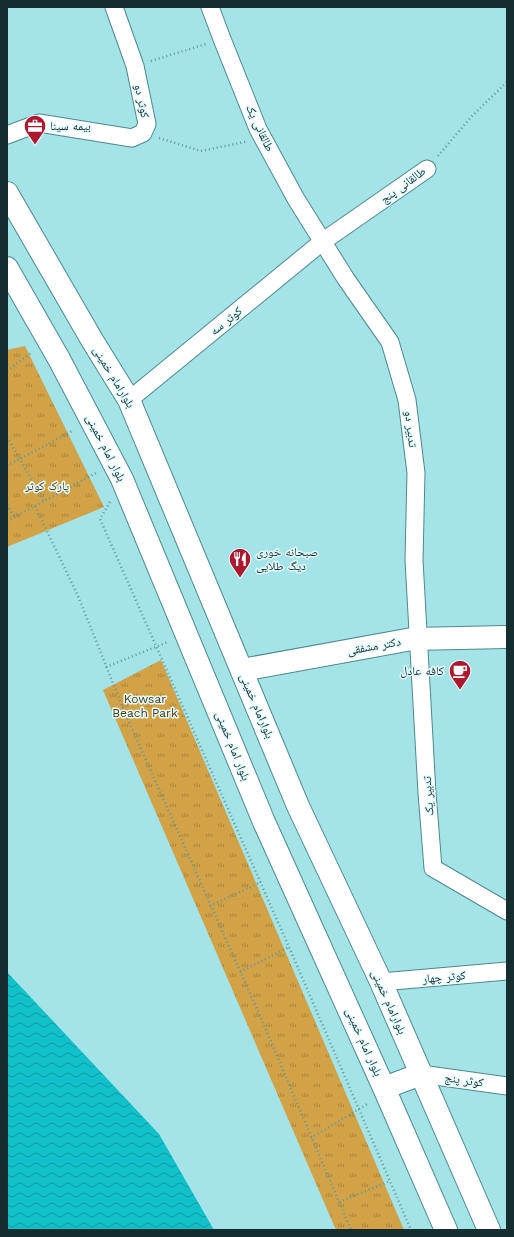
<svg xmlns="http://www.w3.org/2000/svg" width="514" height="1237" font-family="'Work Sans','Noto Naskh Arabic',sans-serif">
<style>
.grass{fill:url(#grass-tufts)}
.water{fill:url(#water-waves)}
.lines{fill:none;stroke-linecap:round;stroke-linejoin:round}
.street-casing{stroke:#4c898c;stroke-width:19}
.secondary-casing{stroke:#4c898c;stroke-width:24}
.highway-casing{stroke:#4c898c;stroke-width:24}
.path{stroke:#679799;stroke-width:2.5;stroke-dasharray:1 3;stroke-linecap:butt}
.street{stroke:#fff;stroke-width:17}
.secondary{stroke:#fff;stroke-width:22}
.highway{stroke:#fff;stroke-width:22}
.labels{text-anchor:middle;stroke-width:3;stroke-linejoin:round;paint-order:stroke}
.street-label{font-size:12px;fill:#142e2f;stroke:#e4fcfe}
.poi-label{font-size:12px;fill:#142e2f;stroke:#e4fcfe;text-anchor:start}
.park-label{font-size:12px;fill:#4b3710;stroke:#e4fcfe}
</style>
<defs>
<pattern id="grass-tufts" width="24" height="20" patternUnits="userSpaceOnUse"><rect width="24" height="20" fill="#d2a247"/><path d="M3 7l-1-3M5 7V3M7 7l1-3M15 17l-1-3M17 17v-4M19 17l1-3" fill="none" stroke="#a9843c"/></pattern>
<pattern id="water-waves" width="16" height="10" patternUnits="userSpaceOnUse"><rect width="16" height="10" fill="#11c0c9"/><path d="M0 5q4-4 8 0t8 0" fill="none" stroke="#0f9ca4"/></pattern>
</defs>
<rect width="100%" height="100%" fill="#a4e3e7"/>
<path class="grass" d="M 25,346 L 104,507 L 7,547 L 7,350 Z
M 161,660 L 404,1230 L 336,1230 L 103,690 Z"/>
<path class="water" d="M 7,972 L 159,1134 L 214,1230 L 7,1230 Z"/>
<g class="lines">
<g class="street-casing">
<path id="street" d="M 210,7 L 222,39 L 258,129 L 296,199 L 346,279 L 390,342 L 407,400 L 416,473 L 414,560 L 427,793 L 433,868 L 507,911
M 7,135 L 39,123 L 132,138 L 143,133 L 147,124 L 135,66 L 114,7
M 129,400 L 322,242 L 427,169
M 381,982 L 507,971
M 421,1074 L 507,1086"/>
</g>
<g class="secondary-casing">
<path id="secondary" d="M 242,670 L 412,639 L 507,637"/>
</g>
<g class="highway-casing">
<path id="highway" d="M 7,193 L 92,340 L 129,400 L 298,806 L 381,982 L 489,1230
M 7,268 L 59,359 L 122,479 L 264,822 L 384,1088 L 446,1230
M 384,1088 L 421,1074"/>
</g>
<path class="path" d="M 151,61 L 206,44
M 159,138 L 201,151 L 245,142
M 438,156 L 472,116 L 507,82
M 7,371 L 32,352
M 7,437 L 44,501
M 7,466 L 74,430
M 110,502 L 100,519 L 289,947 L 411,1230
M 7,505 L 14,517
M 35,506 L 78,596 L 125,713 L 257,1009 L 351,1230
M 7,521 L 96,473
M 106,667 L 168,642
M 210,906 L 261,882
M 240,972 L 289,947
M 311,1138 L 369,1103
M 339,1202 L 390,1181"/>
<use href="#street" class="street"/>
<use href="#secondary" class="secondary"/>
<use href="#highway" class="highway"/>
</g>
<defs>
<g id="office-pin" transform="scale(1.15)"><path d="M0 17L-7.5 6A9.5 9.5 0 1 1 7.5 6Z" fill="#ad182e" stroke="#e4fcfe"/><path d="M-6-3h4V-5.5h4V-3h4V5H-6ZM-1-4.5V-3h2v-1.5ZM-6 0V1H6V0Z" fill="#fff"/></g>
<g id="restaurant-pin" transform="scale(1.15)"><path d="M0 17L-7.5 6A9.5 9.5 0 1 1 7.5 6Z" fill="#ad182e" stroke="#e4fcfe"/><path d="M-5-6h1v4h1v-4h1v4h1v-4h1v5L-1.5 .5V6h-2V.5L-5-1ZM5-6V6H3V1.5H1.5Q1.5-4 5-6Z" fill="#fff"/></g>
<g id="cafe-pin" transform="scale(1.15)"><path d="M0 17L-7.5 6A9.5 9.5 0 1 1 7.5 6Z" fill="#ad182e" stroke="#e4fcfe"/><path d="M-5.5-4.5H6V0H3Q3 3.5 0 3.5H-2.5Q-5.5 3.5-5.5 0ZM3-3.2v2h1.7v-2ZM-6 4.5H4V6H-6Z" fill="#fff"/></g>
</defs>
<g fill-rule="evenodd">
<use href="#office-pin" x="35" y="126"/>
<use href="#restaurant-pin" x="240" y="559"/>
<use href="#cafe-pin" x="460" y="671"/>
</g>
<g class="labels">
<g class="street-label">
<text transform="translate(142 101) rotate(78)" y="4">کوثر دو</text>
<text transform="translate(260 128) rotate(65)" y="4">طالقانی یک</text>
<text transform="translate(403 185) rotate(-36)" y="4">طالقانی پنج</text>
<text transform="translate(226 321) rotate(-39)" y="4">کوثر سه</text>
<text transform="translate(114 377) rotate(59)" y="4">بلوارامام خمینی</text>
<text transform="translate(411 429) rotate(83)" y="4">تدبیر دو</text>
<text transform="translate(106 448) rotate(63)" y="4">بلوار امام خمینی</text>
<text transform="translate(374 646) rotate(-10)" y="4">دکتر مشفقی</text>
<text transform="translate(257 706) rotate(67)" y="4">بلوارامام خمینی</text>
<text transform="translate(233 746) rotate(68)" y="4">بلوار امام خمینی</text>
<text transform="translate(428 796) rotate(-94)" y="4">تدبیر یک</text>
<text transform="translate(444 977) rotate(-5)" y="4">کوثر چهار</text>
<text transform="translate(389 1002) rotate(66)" y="4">بلوارامام خمینی</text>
<text transform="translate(364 1042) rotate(66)" y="4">بلوار امام خمینی</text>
<text transform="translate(464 1080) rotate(8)" y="4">کوثر پنج</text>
</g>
<g class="poi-label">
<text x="50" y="130">بیمه سینا</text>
<text x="256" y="556">صبحانه خوری<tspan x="256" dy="14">دیگ طلایی</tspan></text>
<text x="444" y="675" text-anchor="end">کافه عادل</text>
</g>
<g class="park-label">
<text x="47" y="490">پارک کوثر</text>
<text x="145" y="703">Kowsar<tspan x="145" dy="14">Beach Park</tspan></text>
</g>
</g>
<rect width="514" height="1237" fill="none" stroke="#142e2f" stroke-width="16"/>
</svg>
